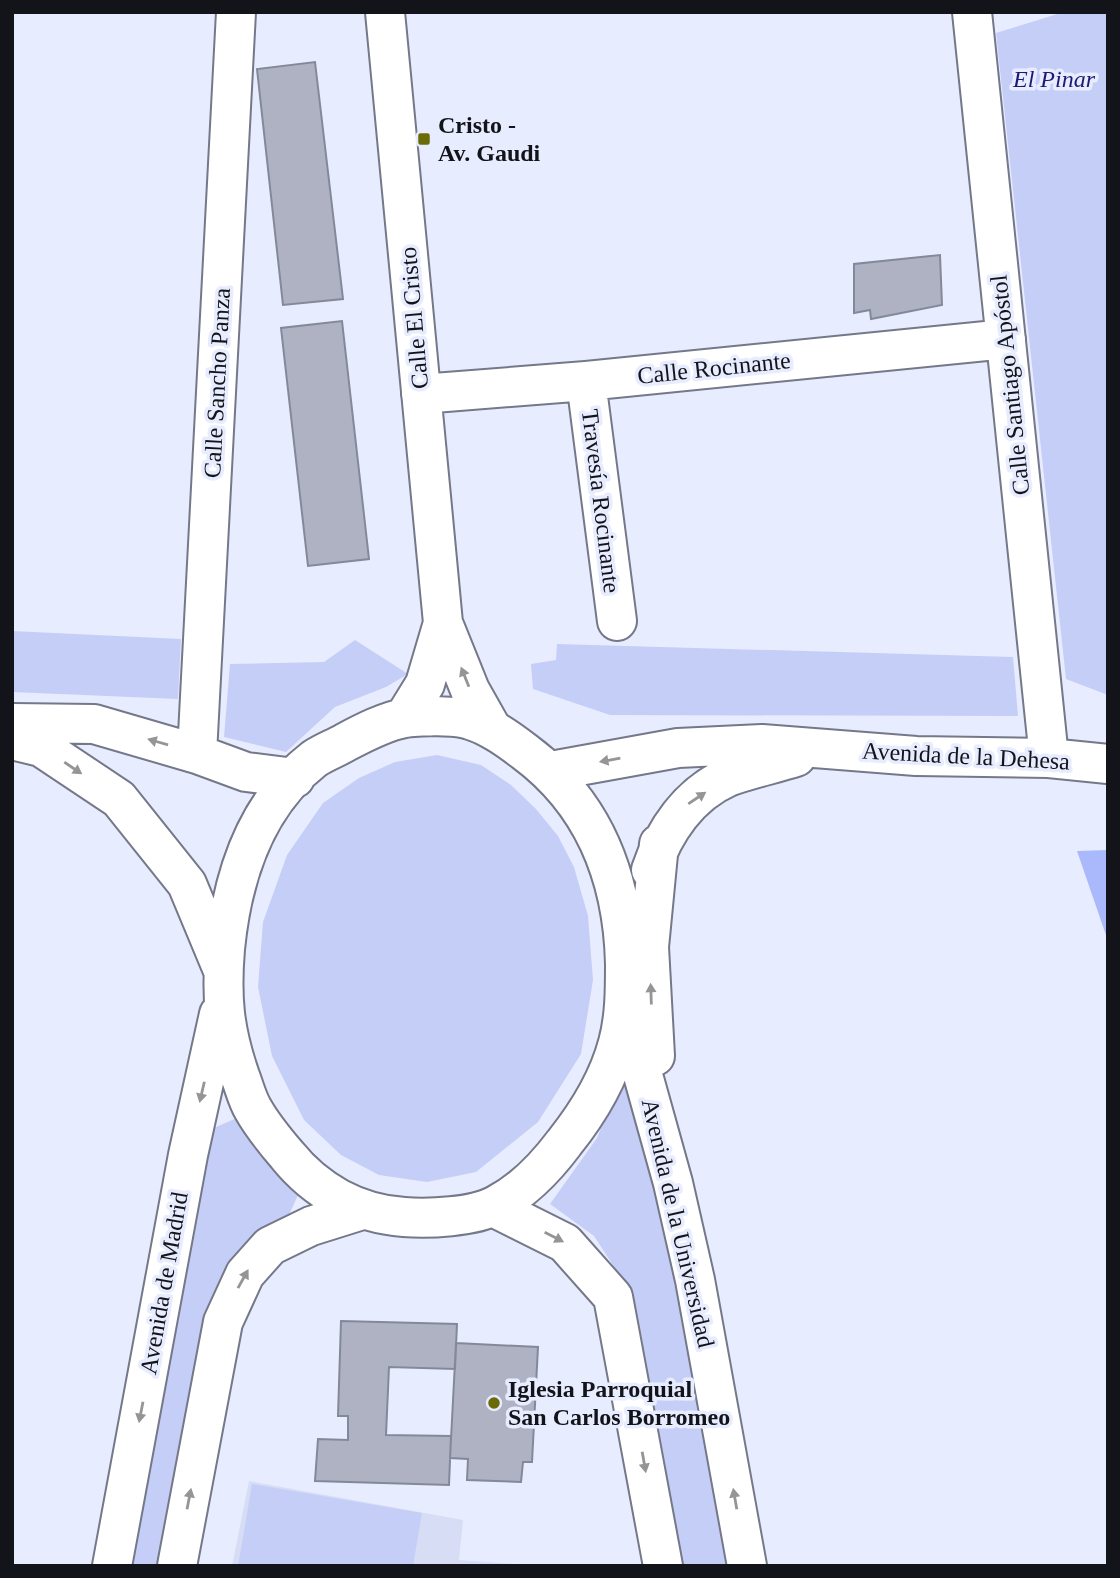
<svg xmlns="http://www.w3.org/2000/svg" width="1120" height="1578" font-family="Georgia,serif">
<style>
.built{fill:#d6ddf5}
.green{fill:#c5cef7}
.forest{fill:#aab9fb}
.building{fill:#aeb2c3;stroke:#848999;stroke-width:2}
.lines{fill:none;stroke-linecap:round;stroke-linejoin:round}
.minor-casing{stroke:#747888;stroke-width:42}
.minor{stroke:#fff;stroke-width:38}
.oneway{fill:#959598}
.poi-dot{fill:#6a6a07;stroke:#e8ecff;stroke-width:2.5}
.labels{text-anchor:middle;stroke-width:7;stroke-linejoin:round;paint-order:stroke}
.park-label{font-size:24px;font-style:italic;fill:#1d1975;stroke:#e8ecff}
.poi-label{font-size:24px;font-weight:bold;fill:#13141a;stroke:#e8ecff;text-anchor:start}
.street-label{font-size:24px;fill:#13141a;stroke:#e8ecff}
</style>
<rect width="100%" height="100%" fill="#e8ecff"/>
<path class="built" d="M 249,1481 L 463,1520 L 459,1560 L 542,1566 L 232,1566 Z"/>
<path class="green" d="M 1064,12 L 1108,12 L 1108,695 L 1066,679 L 996,33 Z
M 12,631 L 181,639 L 178,699 L 12,692 Z
M 355,640 L 408,674 L 386,687 L 335,707 L 286,752 L 224,737 L 230,664 L 324,662 Z
M 557,644 L 1013,657 L 1018,716 L 610,715 L 533,689 L 531,664 L 556,660 Z
M 437,755 L 481,765 L 511,785 L 536,809 L 558,836 L 574,867 L 588,916 L 593,980 L 581,1054 L 538,1122 L 476,1172 L 427,1182 L 379,1175 L 341,1155 L 304,1120 L 272,1056 L 258,987 L 263,922 L 287,855 L 323,803 L 359,778 L 395,762 Z
M 632,1052 L 727,1566 L 673,1566 L 618,1273 L 594,1236 L 550,1204 L 597,1138 Z
M 239,1117 L 298,1195 L 289,1215 L 248,1243 L 211,1302 L 161,1566 L 125,1566 L 207,1131 Z
M 252,1484 L 422,1513 L 413,1566 L 238,1566 Z"/>
<path class="forest" d="M 1108,850 L 1108,941 L 1077,851 Z"/>
<path class="building" d="M 315,62 L 343,299 L 283,305 L 257,69 Z
M 940,255 L 942,305 L 871,319 L 870,310 L 854,313 L 854,264 Z
M 342,321 L 369,559 L 308,566 L 281,328 Z
M 341,1321 L 457,1324 L 455,1369 L 389,1367 L 386,1435 L 451,1436 L 449,1485 L 315,1481 L 318,1439 L 348,1440 L 348,1416 L 338,1416 Z
M 456,1343 L 538,1347 L 532,1462 L 523,1462 L 521,1482 L 467,1480 L 468,1459 L 450,1458 Z"/>
<g class="lines">
<g class="minor-casing">
<path id="minor" d="M 385,12 L 443,623 L 470,690 L 492,729
M 972,12 L 1049,758
M 586,381 L 617,621
M 421,394 L 586,381 L 1006,339
M 434,716 C 446,717 459,716 470,720 C 490,726 508,739 525,752 C 595,804 623,879 625,964 C 625,990 625,1017 618,1043 C 608,1081 588,1113 564,1143 C 546,1167 523,1191 496,1205 C 474,1217 428,1219 404,1217 C 357,1214 316,1191 287,1155 C 275,1141 262,1125 253,1109 C 247,1099 244,1086 240,1076 C 224,1030 221,997 225,949 C 232,878 255,805 314,759 C 324,752 336,748 346,742 C 363,733 386,721 405,718 C 415,716 425,717 434,716 Z
M 404,718 L 425,684 L 443,623
M 12,723 L 94,724 L 197,754 L 246,772 L 295,778
M 12,740 L 41,747 L 119,799 L 187,884 L 222,968
M 197,754 L 236,12
M 551,771 L 678,748 L 762,744 L 916,756 L 1049,758 L 1108,764
M 651,870 C 664,831 689,794 728,777 C 750,769 774,764 796,757
M 626,1014 L 673,1183 L 695,1280 L 747,1566
M 655,1056 L 649,947 L 659,844
M 493,1207 L 565,1243 L 613,1297 L 663,1566
M 112,1566 L 188,1155 L 219,1014
M 177,1566 L 223,1322 L 245,1274 L 270,1246 L 311,1226 L 362,1210"/>
</g>
<use href="#minor" class="minor"/>
</g>
<defs><path id="oneway-solid" d="M-6-.8H1V-3.2L6.5 0L1 3.2V.8H-6Z" transform="scale(1.75)"/></defs>
<g class="oneway">
<use href="#oneway-solid" transform="translate(465 677) rotate(-112)"/>
<use href="#oneway-solid" transform="translate(158 742) rotate(-164)"/>
<use href="#oneway-solid" transform="translate(610 760) rotate(170)"/>
<use href="#oneway-solid" transform="translate(73 768) rotate(34)"/>
<use href="#oneway-solid" transform="translate(697 798) rotate(-34)"/>
<use href="#oneway-solid" transform="translate(651 994) rotate(-92)"/>
<use href="#oneway-solid" transform="translate(202 1092) rotate(103)"/>
<use href="#oneway-solid" transform="translate(554 1237) rotate(27)"/>
<use href="#oneway-solid" transform="translate(243 1279) rotate(-61)"/>
<use href="#oneway-solid" transform="translate(141 1412) rotate(101)"/>
<use href="#oneway-solid" transform="translate(644 1462) rotate(80)"/>
<use href="#oneway-solid" transform="translate(189 1499) rotate(-79)"/>
<use href="#oneway-solid" transform="translate(735 1499) rotate(-100)"/>
</g>
<g class="poi-dot">
<rect x="417" y="132" width="14" height="14" rx="3.5"/>
<circle cx="494" cy="1403" r="7"/>
</g>
<g class="labels">
<g class="park-label">
<text x="1054" y="87">El Pinar</text>
</g>
<g class="poi-label">
<text x="438" y="133">Cristo -<tspan x="438" dy="28">Av. Gaudi</tspan></text>
<text x="508" y="1397">Iglesia Parroquial<tspan x="508" dy="28">San Carlos Borromeo</tspan></text>
</g>
<g class="street-label">
<text transform="translate(414 318) rotate(-95)" y="8">Calle El Cristo</text>
<text transform="translate(714 368) rotate(-6)" y="8">Calle Rocinante</text>
<text transform="translate(217 383) rotate(-87)" y="8">Calle Sancho Panza</text>
<text transform="translate(1010 385) rotate(-96)" y="8">Calle Santiago Apóstol</text>
<text transform="translate(601 501) rotate(83)" y="8">Travesía Rocinante</text>
<text transform="translate(966 756) rotate(3)" y="8">Avenida de la Dehesa</text>
<text transform="translate(678 1223) rotate(77)" y="8">Avenida de la Universidad</text>
<text transform="translate(164 1283) rotate(-80)" y="8">Avenida de Madrid</text>
</g>
</g>
<rect width="1120" height="1578" fill="none" stroke="#13141a" stroke-width="28"/>
</svg>
